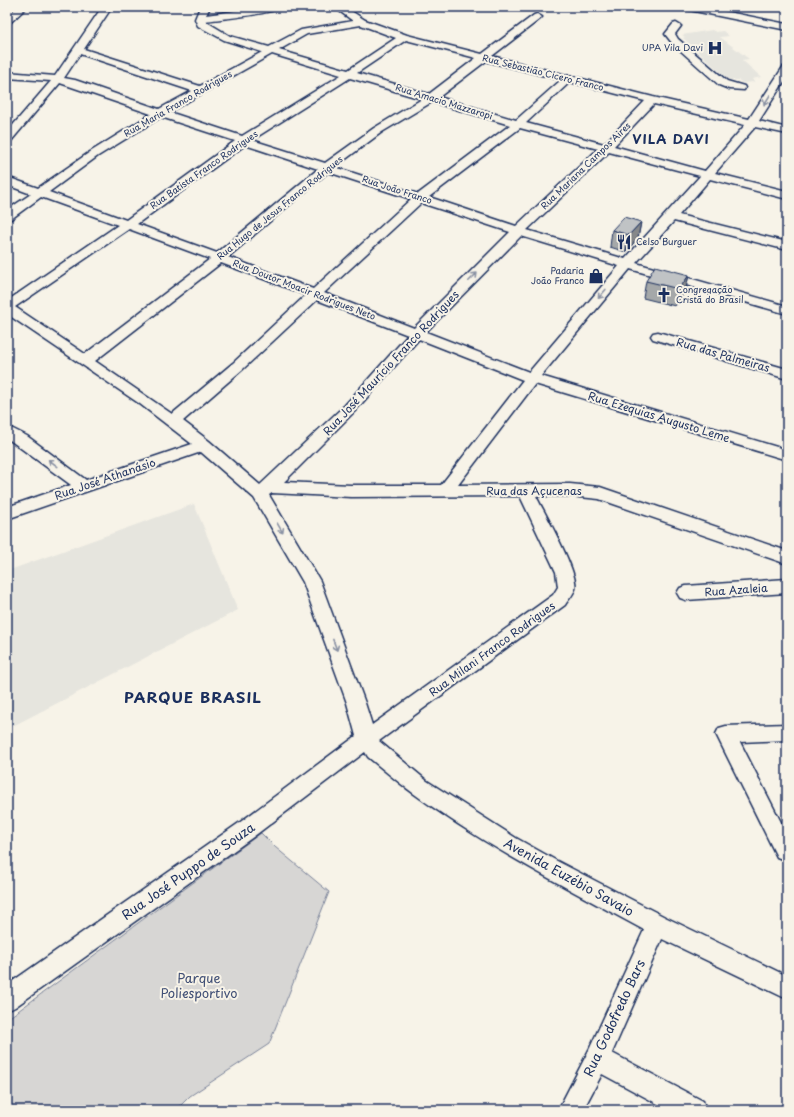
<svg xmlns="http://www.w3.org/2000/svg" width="794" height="1117" font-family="'Playpen Sans',sans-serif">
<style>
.built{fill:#e6e5de}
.green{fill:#d7d6d4;stroke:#798299}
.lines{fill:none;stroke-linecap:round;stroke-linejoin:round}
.minor-casing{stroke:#1b2f5e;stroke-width:3}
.minor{fill:#f7f3e8;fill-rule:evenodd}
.wall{fill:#a5a8a9;stroke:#1b2f5e}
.shaded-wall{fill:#86888a;stroke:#1b2f5e}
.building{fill:#c0c3c5;stroke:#1b2f5e}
.oneway{stroke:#8991a3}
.labels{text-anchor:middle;stroke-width:4;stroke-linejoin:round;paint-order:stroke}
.far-poi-label{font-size:9px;fill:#1b2f5e;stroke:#f7f3e8;text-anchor:end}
.far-street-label{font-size:9px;fill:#1b2f5e;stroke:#f7f3e8}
.street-label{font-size:11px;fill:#1b2f5e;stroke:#f7f3e8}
.far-district-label{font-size:13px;font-weight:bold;letter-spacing:1px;fill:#1b2f5e;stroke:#f7f3e8}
.near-street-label{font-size:13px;fill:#1b2f5e;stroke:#f7f3e8}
.near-park-label{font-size:13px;fill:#415076;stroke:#f7f3e8}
.district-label{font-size:15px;font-weight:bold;letter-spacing:1px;fill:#1b2f5e;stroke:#f7f3e8}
</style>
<rect width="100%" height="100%" fill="#f7f3e8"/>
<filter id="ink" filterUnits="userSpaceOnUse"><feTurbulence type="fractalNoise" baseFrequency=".025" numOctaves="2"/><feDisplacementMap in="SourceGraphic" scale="8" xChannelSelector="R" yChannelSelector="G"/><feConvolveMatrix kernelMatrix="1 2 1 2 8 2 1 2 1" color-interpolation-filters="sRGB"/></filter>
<g filter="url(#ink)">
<path class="built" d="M 712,30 L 716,32 L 723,31 L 729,36 L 720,37 L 749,59 L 742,60 L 761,77 L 752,79 L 754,82 L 743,83 L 738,80 L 729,80 L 683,38 L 685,37 L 682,35 Z
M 194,504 L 238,610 L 7,729 L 7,571 Z"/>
<path class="green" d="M 261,833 L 275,847 L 329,892 L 269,1044 L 190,1096 L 176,1110 L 7,1110 L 7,1019 Z"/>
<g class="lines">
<g class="minor-casing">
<path id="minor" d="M 17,7 L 27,7 L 10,23 L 7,24 L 7,16 Z
M 102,7 L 112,7 L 84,49 L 200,86 L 262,52 L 224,40 L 198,26 L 195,19 L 200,7 L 210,7 L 206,15 L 262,7 L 282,7 C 275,14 218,19 205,21 L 230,36 L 269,47 L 301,30 L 353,21 L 334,7 L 345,7 L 365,20 L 407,35 L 482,54 L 534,15 L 537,14 L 542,17 L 540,19 L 492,56 L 653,97 L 749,119 L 783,67 L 787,66 L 787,77 L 759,121 L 787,128 L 787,134 L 755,127 L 715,173 L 787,191 L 787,199 L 710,179 L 679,215 L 787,242 L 787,250 L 674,221 L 636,263 L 787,306 L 787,314 L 630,269 L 541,376 L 787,450 L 787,460 L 535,384 L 458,485 L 570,484 L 600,487 L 787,551 L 787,564 L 599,499 L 570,496 L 536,496 C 544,512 580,575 575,589 C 573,595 568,600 565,605 L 379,741 L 427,781 L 516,838 L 557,861 L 665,917 L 787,976 L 787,999 L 662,939 L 612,1053 L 703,1101 L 706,1110 L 669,1110 L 602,1074 L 583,1110 L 558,1110 L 589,1050 L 644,930 C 565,887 485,846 413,793 C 398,782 383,769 368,757 L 365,752 L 253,837 L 15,1007 L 7,1011 L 7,985 L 239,823 L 356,736 L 347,703 L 303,582 L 254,498 L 201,452 L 7,519 L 7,507 L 71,485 L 7,438 L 7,426 L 27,436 L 86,480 L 192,444 L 140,404 L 7,314 L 7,301 L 118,225 L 41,197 L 11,219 L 7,220 L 7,210 L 31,194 L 7,185 L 7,177 L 38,188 L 90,152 L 151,114 L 60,83 L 11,141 L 7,142 L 7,132 L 51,81 L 7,78 L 7,72 L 55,76 ZM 361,25 L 396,38 L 348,70 L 279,50 L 307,34 ZM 406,40 L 476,58 L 429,94 L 357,73 ZM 80,54 L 192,91 L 159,109 L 75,80 L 64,78 ZM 272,54 L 341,75 L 242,136 L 169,112 ZM 486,61 L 561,80 L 516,120 L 439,97 ZM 350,78 L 422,99 L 374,128 L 325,163 L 252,140 ZM 570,82 L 645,101 L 604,144 L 526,123 ZM 432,102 L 510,125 L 418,194 L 335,167 L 382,132 ZM 654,104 L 745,125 L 705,171 L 614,146 ZM 161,117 L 235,141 L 126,220 L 49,192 L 98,156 ZM 520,128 L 598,149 L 516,226 L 429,197 ZM 245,145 L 318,169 L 217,253 L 137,224 ZM 609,152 L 700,176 L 625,259 L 527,230 ZM 328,172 L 411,199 L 313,289 L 228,257 ZM 421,203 L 510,232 L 414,328 L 324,293 ZM 129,229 L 210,259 L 85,354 L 15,307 ZM 521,236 L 619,266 L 529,372 L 426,332 ZM 221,263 L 306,295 L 233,363 L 172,414 L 95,361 ZM 317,300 L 408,335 L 345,405 L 260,485 L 209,441 L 183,421 L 243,369 ZM 419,339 L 523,380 L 441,485 L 351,485 L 284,482 L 355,411 ZM 272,493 L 351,497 L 520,496 L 556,572 L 558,587 L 553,595 L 372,725 L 365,703 L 320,581 L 269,495 Z
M 684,7 L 703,7 L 787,24 L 787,30 L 689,10 Z
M 676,23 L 681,26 L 675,34 L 678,39 L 727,81 L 744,86 L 745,88 L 744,90 L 729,89 L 719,85 L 672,43 L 665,34 L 673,24 Z
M 658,332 L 787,369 L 787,379 L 653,339 L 651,336 L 653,333 Z
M 787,579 L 787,593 L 686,600 L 680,598 L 677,593 L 680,588 L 686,586 Z
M 787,724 L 787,740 L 740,742 L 787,834 L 787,861 L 777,857 L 716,734 L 719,728 L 726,726 Z"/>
</g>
<use href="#minor" class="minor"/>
</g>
<path class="wall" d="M 641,222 L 638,238 L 626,252 L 610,247 L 612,230 Z
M 689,275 L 685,292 L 675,306 L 643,298 L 646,281 Z"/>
<path class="shaded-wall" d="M 641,222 L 638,238 L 626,252 L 629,235 Z
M 689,275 L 685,292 L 675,306 L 679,289 Z"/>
<path class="building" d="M 624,217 L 641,222 L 629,235 L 612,230 Z
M 655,266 L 689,275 L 679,289 L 646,281 Z"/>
<defs><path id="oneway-shaft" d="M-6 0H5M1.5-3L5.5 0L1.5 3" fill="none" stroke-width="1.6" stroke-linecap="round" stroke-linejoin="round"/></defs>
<g class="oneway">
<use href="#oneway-shaft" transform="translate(767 100) rotate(122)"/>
<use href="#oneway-shaft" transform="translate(473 277) rotate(-45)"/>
<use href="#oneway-shaft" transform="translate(602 294) rotate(130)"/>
<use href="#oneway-shaft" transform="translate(53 463) rotate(-143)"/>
<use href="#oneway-shaft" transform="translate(280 528) rotate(60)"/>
<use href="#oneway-shaft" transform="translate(335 645) rotate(69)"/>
</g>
</g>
<defs>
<g id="hospital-bare" transform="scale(1.2)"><path d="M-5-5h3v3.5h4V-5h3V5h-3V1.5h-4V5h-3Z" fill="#1b2f5e" stroke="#f7f3e8" stroke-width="2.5" paint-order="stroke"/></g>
<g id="restaurant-bare" transform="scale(1.2)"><path d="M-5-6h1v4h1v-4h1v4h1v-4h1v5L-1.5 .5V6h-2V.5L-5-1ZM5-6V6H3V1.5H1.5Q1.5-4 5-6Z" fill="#1b2f5e" stroke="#f7f3e8" stroke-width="2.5" paint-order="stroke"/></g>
<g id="shop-bare" transform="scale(1.2)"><path d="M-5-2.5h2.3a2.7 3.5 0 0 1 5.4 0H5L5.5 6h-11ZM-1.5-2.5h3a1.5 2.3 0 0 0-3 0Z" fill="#1b2f5e" stroke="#f7f3e8" stroke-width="2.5" paint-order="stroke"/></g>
<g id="church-bare" transform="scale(1.2)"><path d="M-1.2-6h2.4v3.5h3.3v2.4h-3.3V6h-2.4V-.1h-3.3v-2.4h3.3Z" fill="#1b2f5e" stroke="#f7f3e8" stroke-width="2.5" paint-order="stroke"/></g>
</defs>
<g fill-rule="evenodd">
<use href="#hospital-bare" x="715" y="48"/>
<use href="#restaurant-bare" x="624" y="242"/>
<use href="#shop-bare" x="596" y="276"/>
<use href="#church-bare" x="664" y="295"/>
</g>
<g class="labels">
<g class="far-poi-label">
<text x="703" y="51">UPA Vila Davi</text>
<text x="636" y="245" text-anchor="start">Celso Burguer</text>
<text x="584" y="274">Padaria<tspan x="584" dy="10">João Franco</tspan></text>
<text x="676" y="293" text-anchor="start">Congregação<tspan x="676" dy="10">Cristã do Brasil</tspan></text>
</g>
<g class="far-street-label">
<text transform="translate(543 73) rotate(14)" y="3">Rua Sebastião Cicero Franco</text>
<text transform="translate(444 102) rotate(17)" y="3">Rua Amacio Mazzaropi</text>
<text transform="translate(178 104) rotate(-30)" y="3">Rua Maria Franco Rodrigues</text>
<text transform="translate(586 166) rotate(-44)" y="3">Rua Mariana Campos Aires</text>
<text transform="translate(204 170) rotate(-35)" y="3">Rua Batista Franco Rodrigues</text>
<text transform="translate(397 190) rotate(18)" y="3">Rua João Franco</text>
<text transform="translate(280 208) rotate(-39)" y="3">Rua Hugo de Jesus Franco Rodrigues</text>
<text transform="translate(304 290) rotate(21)" y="3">Rua Doutor Moacir Rodrigues Neto</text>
</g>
<g class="street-label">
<text transform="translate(723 355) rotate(16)" y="4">Rua das Palmeiras</text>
<text transform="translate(391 363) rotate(-47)" y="4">Rua José Maurício Franco Rodrigues</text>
<text transform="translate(659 417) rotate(17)" y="4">Rua Ezequias Augusto Leme</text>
<text transform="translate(105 479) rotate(-19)" y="4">Rua José Athanásio</text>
<text x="534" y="495">Rua das Açucenas</text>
<text transform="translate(736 590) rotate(-4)" y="4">Rua Azaleia</text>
<text transform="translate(492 649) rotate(-36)" y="4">Rua Milani Franco Rodrigues</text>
</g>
<g class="far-district-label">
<text x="671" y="144">VILA DAVI</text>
</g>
<g class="near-street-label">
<text transform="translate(188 871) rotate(-35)" y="5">Rua José Puppo de Souza</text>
<text transform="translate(569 877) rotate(29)" y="5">Avenida Euzébio Savaio</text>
<text transform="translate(614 1018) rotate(-65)" y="5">Rua Godofredo Bars</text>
</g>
<g class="near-park-label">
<text x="199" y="983">Parque<tspan x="199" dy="15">Poliesportivo</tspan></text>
</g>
<g class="district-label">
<text x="193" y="703">PARQUE BRASIL</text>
</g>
</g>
<rect width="794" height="1117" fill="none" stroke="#f7f3e8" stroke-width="24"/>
<rect x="12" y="12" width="770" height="1093" fill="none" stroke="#1b2f5e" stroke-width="1.5" filter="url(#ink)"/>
</svg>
